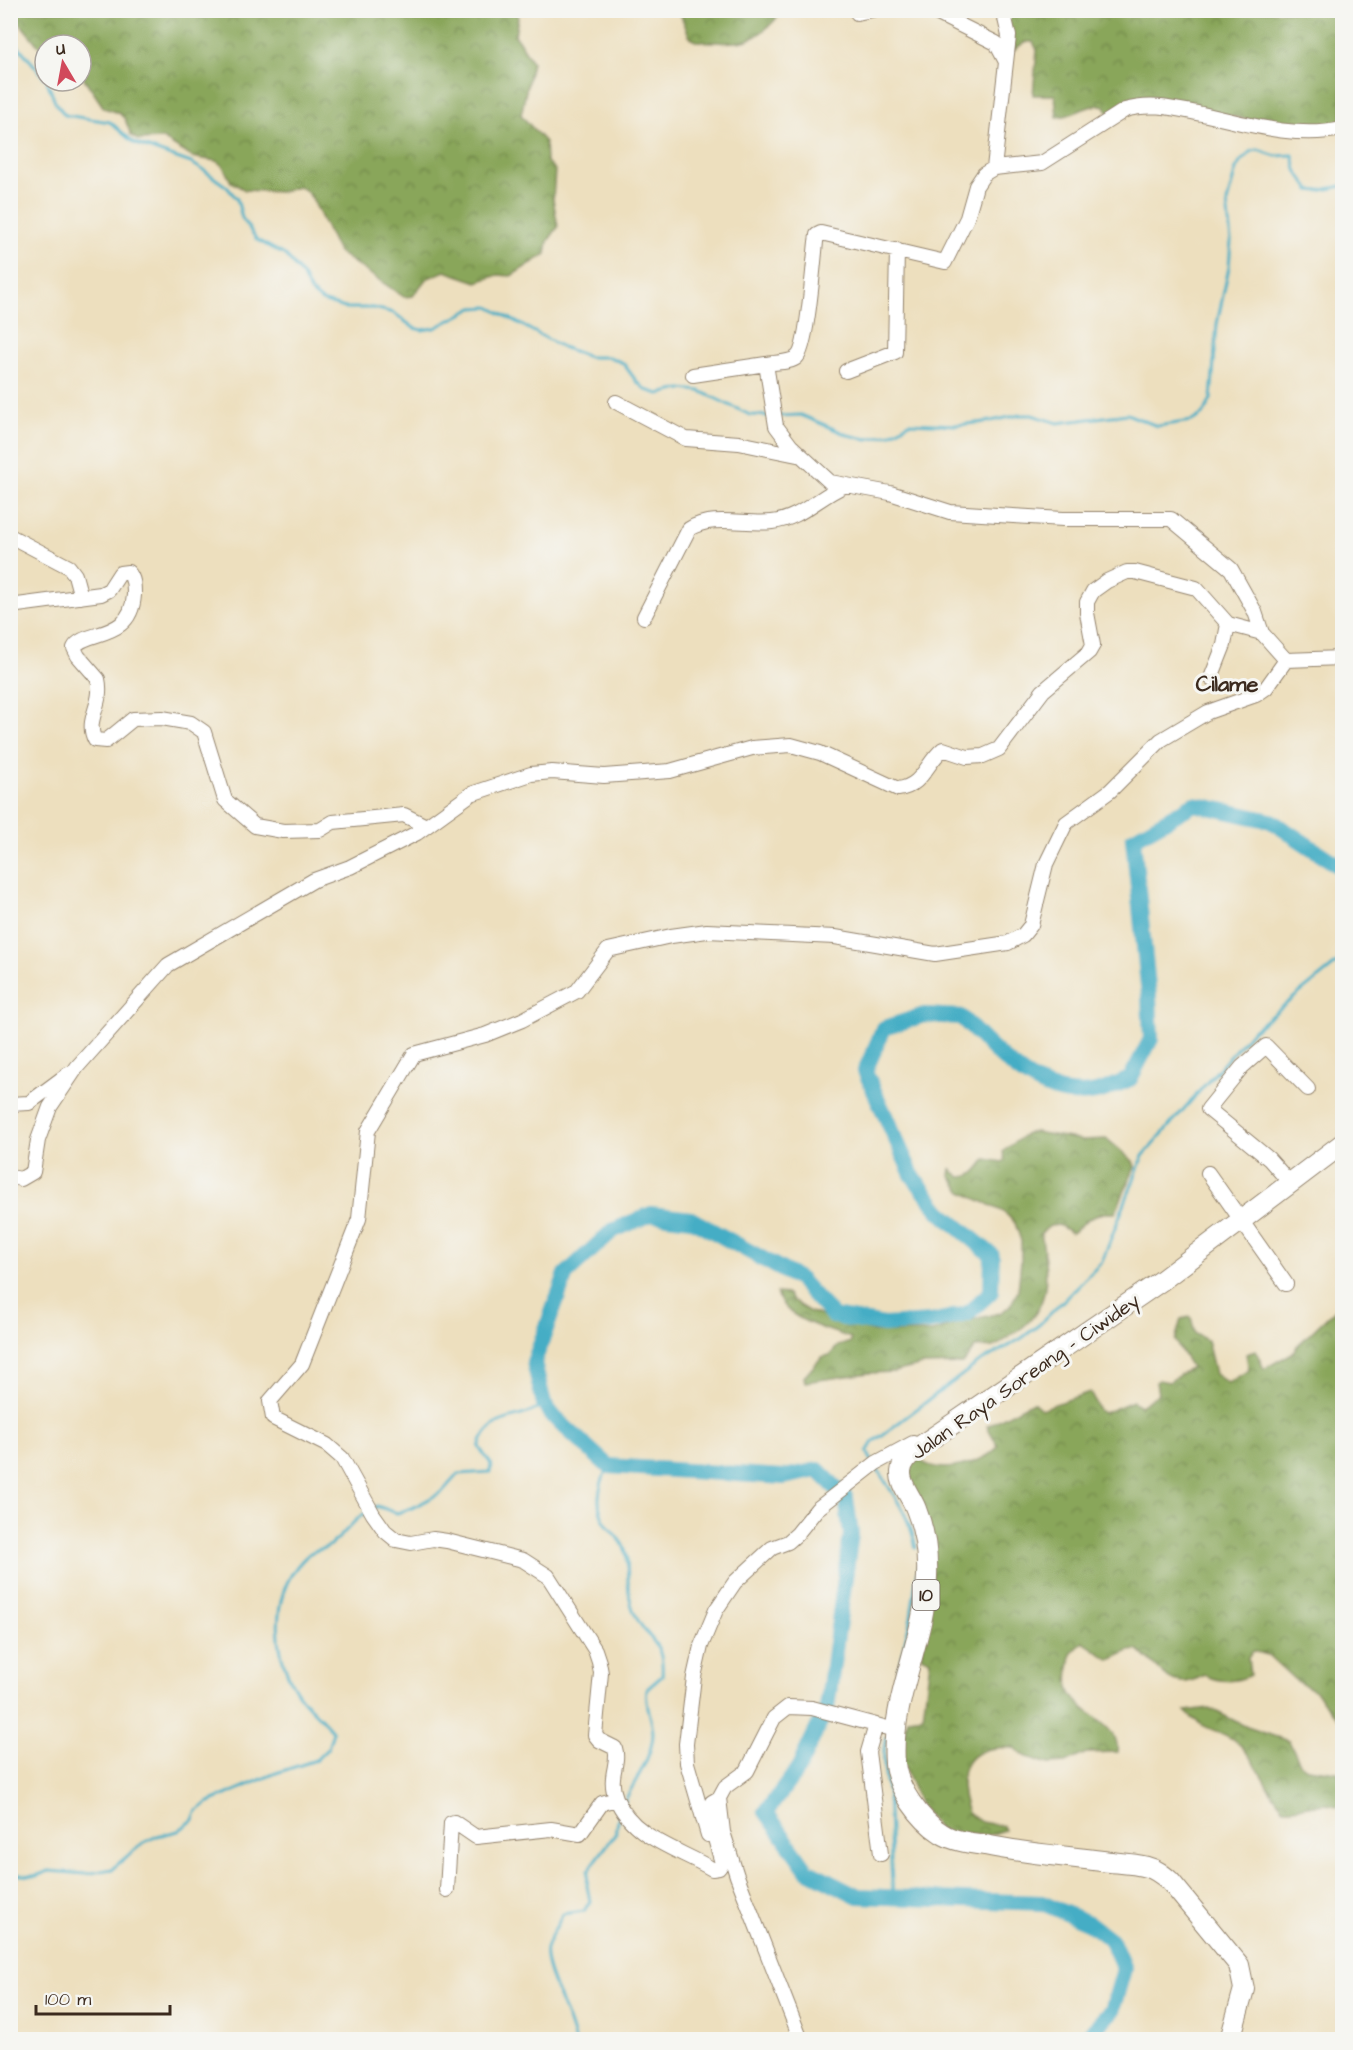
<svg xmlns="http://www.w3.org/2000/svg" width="1353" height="2050" font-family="'Architects Daughter',sans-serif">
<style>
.forest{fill:url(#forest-crowns);stroke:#62683c;stroke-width:1.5}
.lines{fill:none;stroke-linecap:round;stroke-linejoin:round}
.stream{stroke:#45adc5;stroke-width:3}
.river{stroke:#45adc5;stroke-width:16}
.minor-casing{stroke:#94846e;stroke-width:16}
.highway-casing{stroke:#94846e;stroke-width:22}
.minor{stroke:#fff;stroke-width:14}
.highway{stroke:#fff;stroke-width:20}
.labels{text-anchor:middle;stroke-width:6;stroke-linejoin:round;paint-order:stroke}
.shield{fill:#f6f6f2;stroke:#73675e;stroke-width:1.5}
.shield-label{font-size:18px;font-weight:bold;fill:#3b2a1e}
.street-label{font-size:20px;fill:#3b2a1e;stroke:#f6f6f2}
.quarter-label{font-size:22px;font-weight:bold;fill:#3b2a1e;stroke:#f6f6f2}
</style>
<defs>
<pattern id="forest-crowns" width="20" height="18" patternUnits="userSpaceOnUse" patternTransform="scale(1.5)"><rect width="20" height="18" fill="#89a65a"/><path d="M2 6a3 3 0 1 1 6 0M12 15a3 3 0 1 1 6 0" fill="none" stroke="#71874a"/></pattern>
</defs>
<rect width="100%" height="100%" fill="#f6f6f2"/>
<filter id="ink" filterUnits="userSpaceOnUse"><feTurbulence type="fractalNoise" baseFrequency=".0167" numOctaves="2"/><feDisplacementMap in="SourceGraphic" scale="12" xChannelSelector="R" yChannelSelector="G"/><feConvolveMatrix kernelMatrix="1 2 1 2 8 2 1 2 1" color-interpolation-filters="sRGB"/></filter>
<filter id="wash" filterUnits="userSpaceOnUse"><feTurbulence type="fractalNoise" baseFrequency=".008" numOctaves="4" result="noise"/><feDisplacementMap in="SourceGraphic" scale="24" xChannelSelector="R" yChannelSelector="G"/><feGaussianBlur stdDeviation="1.35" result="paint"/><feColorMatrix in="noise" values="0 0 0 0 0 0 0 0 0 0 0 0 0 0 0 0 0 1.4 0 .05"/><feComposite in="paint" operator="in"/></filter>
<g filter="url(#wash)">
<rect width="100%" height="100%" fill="#eddfbe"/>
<path class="forest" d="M 18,11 L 519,11 L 515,35 L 532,62 L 521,115 L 545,142 L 546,161 L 555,170 L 553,199 L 558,227 L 548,241 L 546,254 L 511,276 L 498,275 L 477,282 L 445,271 L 426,279 L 413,296 L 404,297 L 338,252 L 312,198 L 304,189 L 298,187 L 281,192 L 245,190 L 231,182 L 223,166 L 216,161 L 192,157 L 163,139 L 138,140 L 131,135 L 125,119 L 119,113 L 104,108 L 81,74 L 81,45 L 45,45 L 45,54 L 19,22 Z
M 679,11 L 783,11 C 752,48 741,43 695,41 L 689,35 Z
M 1005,11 L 1342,11 L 1342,127 L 1305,130 L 1162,103 L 1109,114 L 1105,106 C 1089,102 1074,117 1057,117 L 1055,95 L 1033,95 L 1037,50 L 1033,42 L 1025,42 L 1014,50 Z
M 1035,1132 L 1081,1140 L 1107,1139 L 1133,1161 L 1135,1167 L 1115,1213 L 1103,1213 L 1088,1219 L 1072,1233 L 1059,1225 L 1050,1226 L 1041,1233 C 1048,1274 1053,1310 1013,1334 C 1007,1338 1000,1345 993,1347 C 987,1349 981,1346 975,1347 L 963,1364 L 923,1365 L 894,1372 L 869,1373 L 805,1382 L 804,1377 L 822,1357 L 830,1355 L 838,1346 L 851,1342 L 851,1338 C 827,1329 784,1320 777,1293 L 788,1294 L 792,1301 L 810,1312 L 874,1332 L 933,1332 L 961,1322 L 1000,1313 L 1010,1306 L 1018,1291 L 1021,1261 L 1021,1241 L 1015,1223 L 1004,1212 L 962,1192 L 950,1176 L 951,1169 L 960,1177 C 974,1177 978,1170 986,1159 L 1002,1162 L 1005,1160 L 1003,1152 L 1006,1149 L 1027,1133 Z
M 1342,1303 L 1342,1722 L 1322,1701 L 1316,1691 L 1295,1680 L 1268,1655 L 1253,1651 L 1248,1658 L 1250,1675 C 1236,1683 1218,1682 1204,1675 C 1169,1696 1160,1665 1137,1650 L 1129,1651 L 1110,1660 L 1083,1642 L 1071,1654 C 1070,1666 1065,1683 1072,1695 C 1083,1715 1121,1726 1117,1752 L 1086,1753 L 1065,1763 L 1049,1764 L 1027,1757 L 1014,1748 C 966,1744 953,1770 968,1813 L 981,1822 L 1003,1826 L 1005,1830 L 989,1835 L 943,1834 L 920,1805 L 899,1755 L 908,1718 L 923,1716 L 930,1660 L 921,1656 L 931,1578 L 906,1482 L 909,1460 C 919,1458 922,1463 931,1466 C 949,1472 988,1461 998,1446 L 987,1426 L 1033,1402 L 1041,1409 L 1090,1392 L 1099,1411 L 1104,1413 L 1133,1401 L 1140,1406 L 1158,1394 L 1156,1382 L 1159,1380 L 1169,1382 L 1191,1367 L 1175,1341 L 1181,1319 L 1191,1317 L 1195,1334 L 1207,1340 L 1215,1374 L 1228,1383 L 1249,1370 L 1246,1354 L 1256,1351 L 1264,1369 L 1294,1352 L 1297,1346 Z
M 1209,1708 L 1247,1727 L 1289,1741 L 1300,1763 L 1307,1768 L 1342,1773 L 1342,1808 C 1322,1799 1307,1809 1284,1808 C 1266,1790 1258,1763 1241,1746 C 1226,1730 1203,1732 1185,1711 Z"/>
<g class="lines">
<path class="stream" d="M 10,26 L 13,40 L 45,78
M 47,81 L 55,102 L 65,115 L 110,122 L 134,143 L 191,163 L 205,171 L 227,187 L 237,199 L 242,218 L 257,240 L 285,255 L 303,276 L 310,291 L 322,301 L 345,308 L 374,308 L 394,313 L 414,328 L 422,330 L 435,328 L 473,308 L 489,307 L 562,347 L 589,357 L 609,357 L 623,363 L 637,382 L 646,390 L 659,394 L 681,389 L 700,391 L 750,415 L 769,416
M 779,416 L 801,415 L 848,435 L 867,439 L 891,434 L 909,423 L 957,425 L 986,422 L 1020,415 L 1032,415 L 1058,423 L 1127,414 L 1157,426 L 1192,421 L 1203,414 L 1211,399 L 1217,324 L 1229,267 L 1231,241 L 1227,202 L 1236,169 L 1241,161 L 1252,151 L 1258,150 L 1276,156 L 1293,155 L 1296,170 L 1310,190 L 1318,191 L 1342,186
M 872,1461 L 867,1452 L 873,1442 L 978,1363 L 1022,1338 L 1040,1324 L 1102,1262 L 1143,1156 L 1251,1032 L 1342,959
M 608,1466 C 599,1486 593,1507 608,1526 C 616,1537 625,1543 627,1557 C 628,1574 627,1596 634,1612 C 645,1641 665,1638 662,1676 L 647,1689 C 644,1704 653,1718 653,1734 C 652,1759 634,1781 624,1803
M 877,1469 C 894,1495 910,1517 916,1548
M 373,1509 L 377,1506 L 397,1513 L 412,1508 L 442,1492 L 458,1474 L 490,1472 L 491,1464 L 479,1447 C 491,1410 520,1424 544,1404
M 897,1675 L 911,1617 L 918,1566
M 886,1737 C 881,1758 886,1777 888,1798 C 891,1831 890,1863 893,1896
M 10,1874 L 36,1876 L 49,1871 L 86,1874 L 112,1869 L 143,1843 L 157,1836 L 178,1831 L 193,1820 L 196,1812 L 207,1803 L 276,1773 L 316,1760 L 328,1748 L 333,1732 C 322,1717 306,1707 296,1690 C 271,1650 270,1587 309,1554 C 315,1549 324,1550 330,1545 C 344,1536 352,1520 367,1512
M 574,2040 C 570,2015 542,1968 546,1949 C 549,1937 558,1925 563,1914 L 584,1911 L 590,1901 L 587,1886 L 588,1871 L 616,1833 L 619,1814"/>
<path class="river" d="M 1084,2040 L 1112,2011 L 1124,1969 L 1112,1941 L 1089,1923 L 1042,1903 L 858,1896 L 807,1870 L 766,1812 L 798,1769 L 827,1708 L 851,1534 L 846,1498 L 818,1470 L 784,1477 L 608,1466 L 555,1418 L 544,1404 L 534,1362 L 566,1274 L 612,1231 L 651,1214 L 691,1219 L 799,1279 L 833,1316 L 884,1325 L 931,1322 L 967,1314 L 991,1292 L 992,1255 L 940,1212 L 912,1175 L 865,1071 L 884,1028 L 924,1015 L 961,1017 C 995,1052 1041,1104 1096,1092 C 1107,1090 1119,1083 1130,1079 L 1151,1039 L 1149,996 L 1133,839 L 1194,804 L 1271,821 L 1342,868"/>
</g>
</g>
<g filter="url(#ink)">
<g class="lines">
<g class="minor-casing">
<path id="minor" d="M 919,10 L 936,13 L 996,43 L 1005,60
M 857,13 L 872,10
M 994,168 L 1009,36 L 1003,10
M 846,371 L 895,352 L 897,250
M 693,375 L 766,364
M 616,402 L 686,439 L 739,443 L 802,456
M 10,536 L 69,567 L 75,575 L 81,597
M 10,606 L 101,594 L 109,590 L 120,573 L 128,572 C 134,578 134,586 134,595 C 131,642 83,629 74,648 L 78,656 L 98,679 C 104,705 84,719 95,740 L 106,741 L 133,719 L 162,718 L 191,723 L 204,732 L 225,800 L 255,826 L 283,831 L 320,830 L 333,822 L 404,815 L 424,825
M 644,617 L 689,529 C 712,514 745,525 772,522 C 801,519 819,496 846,485
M 1262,633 L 1255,612 L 1231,569 L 1171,519 L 1063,519 L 950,512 L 890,493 L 830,482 L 791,446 L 776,426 L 766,364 C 774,362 791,363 797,357 C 807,349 814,260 816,242 L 817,235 L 821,233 L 945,262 L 967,218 L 976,186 L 984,174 L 994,168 L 1042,163 L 1125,110 C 1152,102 1175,109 1202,114 C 1247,124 1296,139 1342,129
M 1286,660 L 1342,658
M 1211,678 L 1224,645 L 1228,624
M 10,1104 L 29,1103 L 68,1074
M 1208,1173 L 1286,1284
M 10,1177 L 21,1179 L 33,1172 L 38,1140 L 50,1107 L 77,1067 L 168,965 L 314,880 L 350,867 L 417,833 L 471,794 L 531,774 L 552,772 L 604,776 L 670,771 L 752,748 L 791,745 L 820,753 L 898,789 C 923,786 926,763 943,749 L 967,757 L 983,756 L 999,749 L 1043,691 L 1089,652 L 1093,645 L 1087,613 L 1087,602 L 1093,591 L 1107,581 L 1127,572 L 1135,572 L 1196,588 L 1228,624 L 1262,633 L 1286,660
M 1291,1184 L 1269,1159 L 1208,1109 L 1242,1067 L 1266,1046 L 1308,1089
M 876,1725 L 868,1752 L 881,1854
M 719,1798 L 712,1802 L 714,1835 L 722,1863 L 719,1868 L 712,1869 C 679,1849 632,1838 616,1798 C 607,1776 620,1764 615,1748 L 599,1740 L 595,1735 L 601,1673 L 599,1662 L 595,1650 L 548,1576 L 523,1560 L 447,1541 L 433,1539 L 411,1543 L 396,1540 L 385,1531 L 373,1514 L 342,1458 L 327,1445 L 273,1418 L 270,1401 L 302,1364 L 359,1219 L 368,1131 L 414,1054 L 485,1035 L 522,1020 L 577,991 L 608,950 L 671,936 L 707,931 L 835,937 L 935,954 L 1008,943 L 1023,935 L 1031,925 L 1046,864 L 1066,823 L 1110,791 L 1161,740 L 1208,712 L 1256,695 L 1266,688 L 1286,660
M 708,1835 L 687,1763 L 686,1744 L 694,1677 L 701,1646 L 716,1610 L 735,1582 L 772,1548 L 788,1542 L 797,1534 L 817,1509 L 876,1463 L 913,1443 L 918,1446
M 447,1890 L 451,1823 L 454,1822 L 476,1837 L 551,1829 L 580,1834 L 602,1803 L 616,1799
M 801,2040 L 737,1876 L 723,1832 L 719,1798 L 725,1787 L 747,1771 L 774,1718 L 788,1707 L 812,1708 L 895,1730"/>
</g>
<g class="highway-casing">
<path id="highway" d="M 1230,2040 L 1244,1989 L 1239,1965 L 1170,1881 C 1163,1875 1156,1869 1147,1867 C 1132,1863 1116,1863 1102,1861 C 1063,1856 1023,1853 985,1845 C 970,1843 953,1841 941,1833 C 920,1820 897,1788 895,1763 C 890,1698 926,1639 927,1576 C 928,1553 924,1529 916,1509 C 911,1496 900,1485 901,1472 C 902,1460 911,1454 919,1447 L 1161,1281 L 1342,1144"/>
</g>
<use href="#minor" class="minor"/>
<use href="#highway" class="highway"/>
</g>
</g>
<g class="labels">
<rect class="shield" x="912.5" y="1580" width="27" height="30" rx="4.5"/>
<g class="shield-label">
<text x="926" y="1601">10</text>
</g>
<g class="street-label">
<text transform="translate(1025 1376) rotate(-35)" y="7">Jalan Raya Soreang - Ciwidey</text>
</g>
<g class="quarter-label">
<text x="1227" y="691">Cilame</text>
</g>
</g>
<rect width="1353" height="2050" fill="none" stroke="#f6f6f2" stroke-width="36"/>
<g transform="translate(63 63) rotate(350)"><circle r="28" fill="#f6f6f2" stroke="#aba49d" stroke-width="1.5"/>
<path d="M0-4.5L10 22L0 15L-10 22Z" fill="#d1495b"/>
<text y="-9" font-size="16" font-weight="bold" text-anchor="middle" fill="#3b2a1e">U</text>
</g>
<path d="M36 2005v9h134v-9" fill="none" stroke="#3b2a1e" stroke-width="3"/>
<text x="45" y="2005" font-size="18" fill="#3b2a1e" stroke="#f6f6f2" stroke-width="4.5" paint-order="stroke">100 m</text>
</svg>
